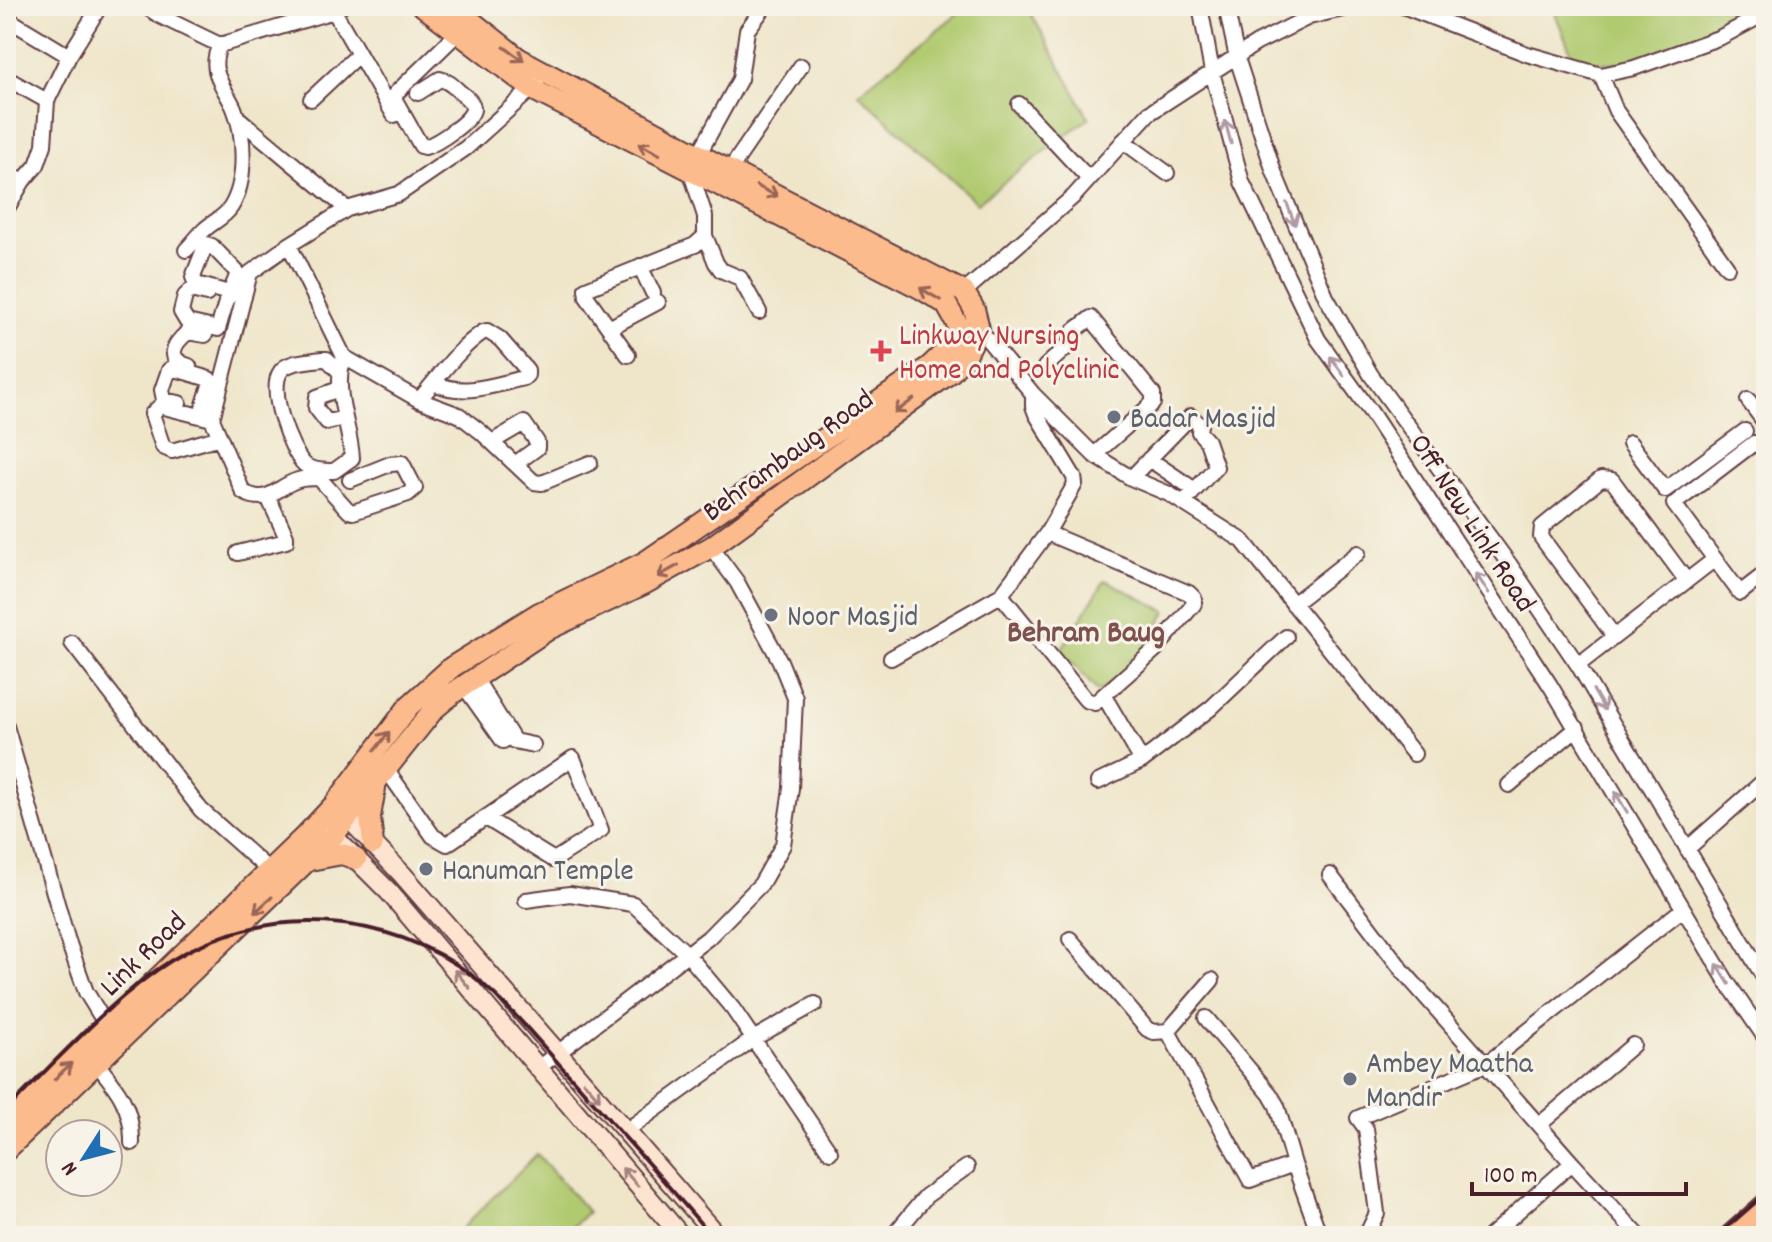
<svg xmlns="http://www.w3.org/2000/svg" width="1772" height="1242" font-family="Dekko,sans-serif">
<style>
.green{fill:#b0ca70;stroke:#7d744e;stroke-width:2}
.lines{fill:none;stroke-linecap:round;stroke-linejoin:round}
.street-casing{stroke:#633d43;stroke-width:18}
.secondary-casing{stroke:#633d43;stroke-width:22}
.primary-casing{stroke:#633d43;stroke-width:24}
.street{stroke:#fff;stroke-width:14}
.secondary{stroke:#fde4d1;stroke-width:18}
.primary{stroke:#fbbb8c;stroke-width:20}
.rail{stroke:#4a1f2b;stroke-width:4}
.oneway{stroke:#9a6557}
.oneway2{stroke:#ae9aa0}
.oneway3{stroke:#a4827e}
.health-dot{fill:#e0444e;stroke:#f7f3e8;stroke-width:3}
.worship-dot{fill:#6b7280;stroke:#f7f3e8;stroke-width:3}
.labels{text-anchor:middle;stroke-width:6;stroke-linejoin:round;paint-order:stroke}
.health-label{font-size:30px;fill:#be3a42;stroke:#f7f3e8;text-anchor:start}
.worship-label{font-size:30px;fill:#5b616d;stroke:#f7f3e8;text-anchor:start}
.street-label{font-size:30px;fill:#4a1f2b;stroke:#f7f3e8}
.neighbourhood-label{font-size:32px;font-weight:bold;fill:#7f514d;stroke:#f7f3e8}
</style>
<rect width="100%" height="100%" fill="#f7f3e8"/>
<filter id="ink" filterUnits="userSpaceOnUse"><feTurbulence type="fractalNoise" baseFrequency=".0125" numOctaves="2"/><feDisplacementMap in="SourceGraphic" scale="16" xChannelSelector="R" yChannelSelector="G"/><feConvolveMatrix kernelMatrix="1 2 1 2 8 2 1 2 1" color-interpolation-filters="sRGB"/></filter>
<filter id="wash" filterUnits="userSpaceOnUse"><feTurbulence type="fractalNoise" baseFrequency=".006" numOctaves="4" result="noise"/><feDisplacementMap in="SourceGraphic" scale="32" xChannelSelector="R" yChannelSelector="G"/><feGaussianBlur stdDeviation="1.8" result="paint"/><feColorMatrix in="noise" values="0 0 0 0 0 0 0 0 0 0 0 0 0 0 0 0 0 1.4 0 .05"/><feComposite in="paint" operator="in"/></filter>
<g filter="url(#wash)">
<rect width="100%" height="100%" fill="#efe6ca"/>
<path class="green" d="M 967,6 L 985,6 L 991,13 L 1007,6 L 1027,6 L 1089,118 L 977,203 L 858,93 Z
M 1552,6 L 1766,6 L 1766,9 L 1720,33 L 1632,65 L 1595,62 L 1572,55 Z
M 1105,580 L 1166,611 C 1148,650 1136,664 1102,690 L 1097,691 L 1061,650 Z
M 537,1154 L 588,1212 L 563,1236 L 454,1236 Z"/>
</g>
<g filter="url(#ink)">
<g class="lines">
<g class="street-casing">
<path id="street" d="M 145,6 L 160,16 L 220,45 L 334,11 L 342,6
M 1200,6 L 1212,72 L 1242,182 L 1318,339 L 1370,411 L 1550,685 L 1727,982 L 1766,1039
M 1226,6 L 1237,58 L 1274,172 L 1326,297 L 1371,375 L 1510,565 L 1578,665 L 1766,981
M 1403,6 L 1527,54 L 1601,75 L 1634,68 L 1721,37 L 1766,13
M 334,11 L 394,115
M 6,18 L 69,56
M 1601,75 L 1616,111 L 1727,267
M 6,78 L 47,101
M 418,93 L 440,79 C 449,81 454,87 461,93 C 466,97 472,101 473,108 C 475,119 436,144 425,147 L 421,146 L 395,100 L 395,94 L 464,27
M 311,99 L 359,54
M 1019,104 L 1089,179
M 237,117 L 347,209
M 1123,141 L 1167,173
M 729,171 L 801,66
M 6,173 L 23,181
M 6,210 L 23,181 L 37,165 L 44,145 L 47,101 L 69,56 L 100,6
M 705,236 L 716,263 L 721,270 L 740,278 L 759,312
M 289,245 L 344,357 L 419,400 C 438,378 459,348 483,332 L 487,331 L 500,339 L 527,370 L 527,375 L 524,378 C 493,385 464,397 434,383
M 186,250 C 192,244 197,237 203,231 C 212,222 224,218 231,207 C 247,181 245,135 234,108 C 224,86 207,71 220,45
M 640,266 L 653,293
M 964,292 L 1074,196 L 1148,114 L 1257,43 L 1309,17 L 1355,6
M 230,293 L 238,273 L 212,246 L 206,244 L 193,277 L 196,284 L 244,297
M 207,294 L 191,290 L 185,296 L 181,312 L 187,322 L 218,329 L 227,299
M 609,328 L 658,302
M 972,328 L 979,329 L 1033,394 L 1094,455 L 1131,478 L 1169,494 L 1243,541 L 1414,754
M 628,355 L 587,297 L 586,289 L 695,245 L 705,236 L 705,216 L 690,170 L 740,79 L 747,30 L 765,6
M 189,366 C 166,359 172,345 188,332 L 205,335
M 1045,367 L 1069,345 L 1074,331 L 1091,318 L 1153,394 L 1153,403 L 1094,455
M 339,371 L 327,359 L 322,359 C 310,361 288,361 281,371 C 267,389 290,450 304,464 C 311,471 325,471 334,471 L 352,458 C 350,424 332,391 344,357
M 339,389 L 317,397 L 316,408 L 327,422 L 345,418
M 419,400 L 459,415 L 481,432 L 534,482 L 542,483 L 590,463
M 1748,400 L 1766,424
M 179,403 L 164,400 L 162,390 L 169,370 L 172,368 L 209,379 L 211,382 L 203,408
M 212,419 L 160,406 L 152,414 L 163,447 L 172,451 L 220,437
M 492,442 L 524,423 L 537,442 L 537,448 L 515,464
M 1630,443 L 1665,490 L 1745,431
M 1766,454 L 1759,445 L 1754,443 L 1674,504 L 1740,593 L 1766,573
M 1149,459 L 1195,490
M 1131,478 L 1191,416 L 1200,425 L 1199,432 L 1207,441 L 1216,467 L 1183,503
M 350,480 L 390,464 L 402,463 L 415,488 L 408,494 L 353,512 L 349,511 L 319,478 C 312,478 304,478 298,480 C 275,487 269,506 243,492 L 212,419 L 250,273 L 289,245 L 347,209 L 399,194 L 466,148 L 537,84
M 238,553 L 286,541 L 286,536 L 268,497
M 1001,595 L 1086,700 L 1095,703 L 1156,649 L 1194,604 L 1194,598 L 1189,593 L 1047,533
M 1293,604 L 1358,553
M 1614,636 L 1541,537 L 1542,527 L 1601,479 L 1612,480 L 1686,580
M 72,643 L 201,810 L 270,871
M 891,658 L 1001,595 L 1047,533 L 1075,484 L 1074,477 L 1036,414 L 1033,406 L 1033,394
M 1578,665 L 1715,559
M 475,678 L 514,741 L 533,745
M 464,686 L 503,741
M 1104,696 L 1142,761 L 1211,708 L 1286,637
M 6,726 L 67,938 L 86,992 L 108,1028
M 386,769 L 433,836 L 447,844 L 573,758 L 601,830 L 554,860 L 486,818
M 1098,782 L 1142,761
M 1509,785 L 1577,728
M 1687,849 L 1766,779
M 1330,875 L 1403,971 L 1572,1163
M 526,900 L 570,894 L 633,904 L 687,954 L 733,1009 L 830,1152
M 1070,939 L 1147,1029 L 1154,1032 L 1168,1031 L 1250,1180 L 1294,1164 L 1318,1231 L 1326,1236
M 1206,1018 L 1270,1094 L 1277,1106 L 1294,1164
M 1168,1031 L 1212,980
M 96,1063 C 117,1088 133,1108 132,1143
M 538,1068 L 708,938 L 761,884 L 783,845 L 791,788 L 795,698 L 780,661 L 737,582 L 711,547
M 1539,1125 L 1633,1045
M 627,1130 L 753,1039 L 815,1004
M 893,1236 L 926,1196 L 967,1167
M 1366,1236 L 1377,1213 L 1366,1129 L 1358,1118 L 1486,1064 L 1683,909
M 1490,1236 L 1572,1163 L 1639,1236"/>
</g>
<g class="secondary-casing">
<path id="secondary" d="M 338,807 L 402,874 L 717,1236
M 323,826 L 389,892 L 681,1236"/>
</g>
<g class="primary-casing">
<path id="primary" d="M 373,844 L 370,817 L 375,788
M 310,860 L 342,854 L 356,859
M 6,1125 L 304,837 L 335,804 L 409,706 L 452,667 L 539,613 L 645,562 L 929,367 C 943,354 953,346 959,327 L 946,304 L 920,288 L 532,89 L 423,6
M 6,1150 L 333,836 L 434,709 L 453,693 L 549,629 L 644,584 L 711,547 L 951,372 L 967,353 L 979,329 L 974,309 L 964,292 L 699,155 L 518,58 L 452,6
M 1730,1236 L 1766,1204"/>
</g>
<use href="#street" class="street"/>
<use href="#secondary" class="secondary"/>
<use href="#primary" class="primary"/>
<path class="rail" d="M 6,1110 C 58,1060 111,998 172,960 C 265,903 388,911 474,977 C 513,1007 545,1050 579,1086 C 623,1136 669,1185 711,1236
M 1717,1236 L 1766,1193"/>
</g>
<defs><path id="oneway-shaft" d="M-6 0H5M1.5-3L5.5 0L1.5 3" fill="none" stroke-width="1.6" stroke-linecap="round" stroke-linejoin="round" transform="scale(2)"/></defs>
<g class="oneway">
<use href="#oneway-shaft" transform="translate(514 54) rotate(35)"/>
<use href="#oneway-shaft" transform="translate(649 149) rotate(-153)"/>
<use href="#oneway-shaft" transform="translate(767 191) rotate(27)"/>
<use href="#oneway-shaft" transform="translate(930 294) rotate(-149)"/>
<use href="#oneway-shaft" transform="translate(904 406) rotate(144)"/>
<use href="#oneway-shaft" transform="translate(668 571) rotate(151)"/>
<use href="#oneway-shaft" transform="translate(382 741) rotate(-52)"/>
<use href="#oneway-shaft" transform="translate(263 905) rotate(138)"/>
<use href="#oneway-shaft" transform="translate(63 1071) rotate(-44)"/>
</g>
<g class="oneway2">
<use href="#oneway-shaft" transform="translate(1228 132) rotate(-105)"/>
<use href="#oneway-shaft" transform="translate(1291 214) rotate(69)"/>
<use href="#oneway-shaft" transform="translate(1337 366) rotate(-126)"/>
<use href="#oneway-shaft" transform="translate(1482 583) rotate(-124)"/>
<use href="#oneway-shaft" transform="translate(1599 700) rotate(60)"/>
<use href="#oneway-shaft" transform="translate(1621 802) rotate(-121)"/>
<use href="#oneway-shaft" transform="translate(1723 974) rotate(-122)"/>
</g>
<g class="oneway3">
<use href="#oneway-shaft" transform="translate(462 979) rotate(-130)"/>
<use href="#oneway-shaft" transform="translate(592 1091) rotate(49)"/>
<use href="#oneway-shaft" transform="translate(630 1177) rotate(-131)"/>
</g>
</g>
<path class="health-dot" d="M877 339h8v8h8v8h-8v8h-8v-8h-8v-8h8z"/>
<g class="worship-dot">
<circle cx="1114" cy="417" r="8"/>
<circle cx="771" cy="615" r="8"/>
<circle cx="426" cy="869" r="8"/>
<circle cx="1350" cy="1079" r="8"/>
</g>
<g class="labels">
<g class="health-label">
<text x="899" y="344">Linkway Nursing<tspan x="899" dy="34">Home and Polyclinic</tspan></text>
</g>
<g class="worship-label">
<text x="1130" y="427">Badar Masjid</text>
<text x="787" y="625">Noor Masjid</text>
<text x="442" y="879">Hanuman Temple</text>
<text x="1366" y="1072">Ambey Maatha<tspan x="1366" dy="34">Mandir</tspan></text>
</g>
<g class="street-label">
<text transform="translate(787 454) rotate(-36)" y="10">Behrambaug Road</text>
<text transform="translate(1474 522) rotate(57)" y="10">Off New Link Road</text>
<text transform="translate(142 953) rotate(-44)" y="10">Link Road</text>
</g>
<g class="neighbourhood-label">
<text x="1086" y="641">Behram Baug</text>
</g>
</g>
<rect width="1772" height="1242" fill="none" stroke="#f7f3e8" stroke-width="32"/>
<g transform="translate(84 1158) rotate(234)"><circle r="38" fill="#f7f3e8" stroke="#b29e9c" stroke-width="2"/>
<path d="M0-6L14 30L0 20L-14 30Z" fill="#1f6fb2"/>
<text y="-12" font-size="22" font-weight="bold" text-anchor="middle" fill="#4a1f2b">N</text>
</g>
<path d="M1472 1182v12h214v-12" fill="none" stroke="#4a1f2b" stroke-width="4"/>
<text x="1484" y="1182" font-size="24" fill="#4a1f2b" stroke="#f7f3e8" stroke-width="6" paint-order="stroke">100 m</text>
</svg>
